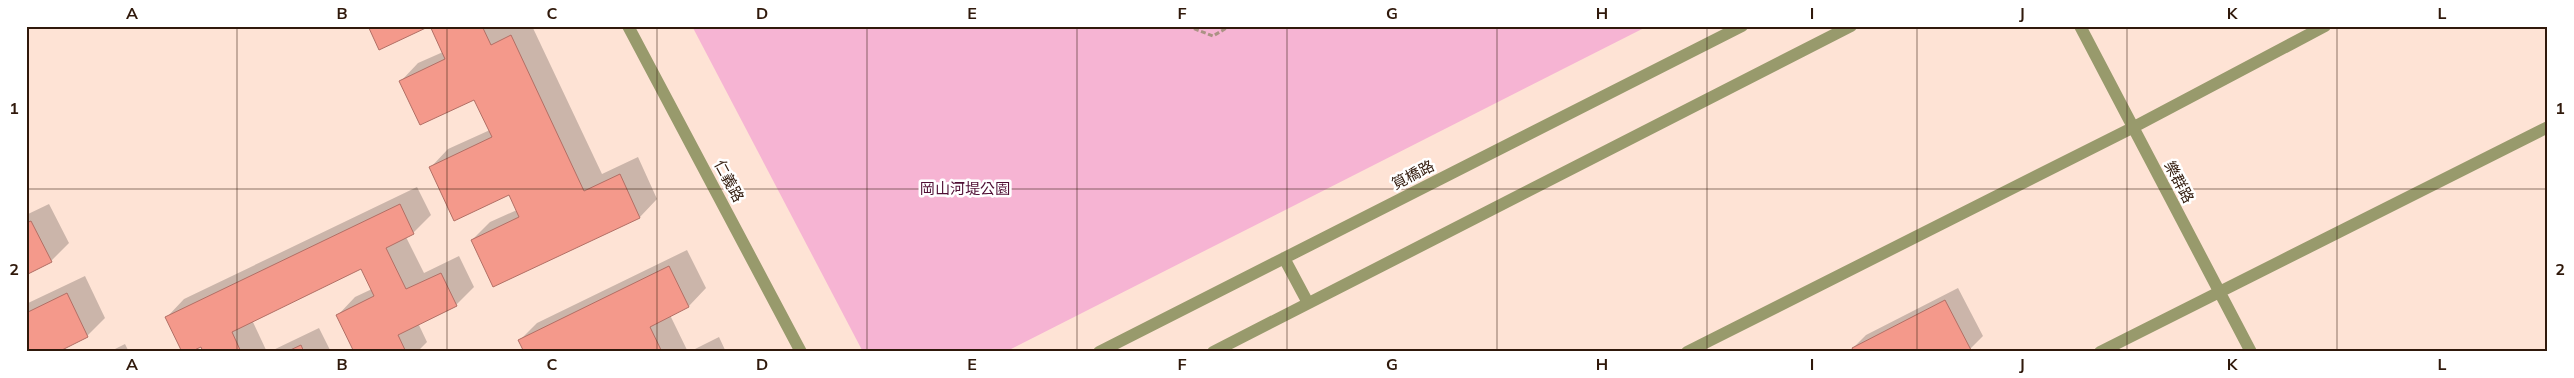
<svg xmlns="http://www.w3.org/2000/svg" width="2574" height="378" font-family="Mulish,'Noto Sans TC',sans-serif">
<style>
.green{fill:#f6b4d3}
.shadow{fill:#0003}
.building{fill:#f4998b;stroke:#b26f65}
.lines{fill:none;stroke-linecap:round;stroke-linejoin:round}
.path{stroke:#ab9284;stroke-width:3;stroke-dasharray:5 2.5;stroke-linecap:butt}
.minor{stroke:#989a6c;stroke-width:12}
.grid{fill:none;stroke:#30190b;stroke-width:1;stroke-opacity:0.55}
.labels{text-anchor:middle;stroke-width:5;stroke-linejoin:round;paint-order:stroke}
.street-label{font-size:15px;fill:#30190b;stroke:#fff}
.park-label{font-size:15px;fill:#4f0f34;stroke:#fff}
.neatline{fill:none;stroke:#30190b;stroke-width:2}
.grid-label{font-size:16px;text-anchor:middle;font-weight:bold;fill:#30190b}
</style>
<rect width="100%" height="100%" fill="#fee3d5"/>
<path class="green" d="M 692,26 L 1648,26 L 1005,352 L 863,352 Z"/>
<path class="shadow" d="M 431,26 L 532,26 L 602,174 L 638,157 L 657,199 L 640,217 L 494,285 L 472,240 L 490,222 L 517,210 L 509,194 L 431,167 L 448,149 L 490,130 L 475,98 L 401,81 L 418,63 L 443,52 Z
M 417,187 L 431,215 L 413,233 L 406,237 L 424,273 L 459,256 L 474,287 L 456,305 L 418,323 L 427,342 L 417,352 L 355,352 L 338,315 L 355,297 L 372,289 L 362,268 L 252,320 L 267,352 L 204,352 L 201,345 L 167,317 L 184,299 Z
M 49,204 L 69,243 L 51,261 L 26,273 L 26,215 Z
M 687,250 L 706,288 L 689,306 L 670,315 L 688,352 L 525,352 L 519,341 L 537,323 Z
M 85,276 L 105,318 L 87,336 L 26,352 L 26,304 Z
M 1958,288 L 1983,336 L 1970,349 L 1853,348 L 1866,335 Z
M 319,328 L 331,352 L 269,352 Z
M 719,337 L 726,352 L 689,352 Z
M 125,344 L 129,352 L 109,352 Z"/>
<path class="building" d="M 368,26 L 482,26 L 491,45 L 511,35 L 584,191 L 620,174 L 640,218 L 493,287 L 471,240 L 519,217 L 509,195 L 454,221 L 429,167 L 492,137 L 474,100 L 420,125 L 399,81 L 445,59 L 430,26 L 379,50 Z
M 400,204 L 414,234 L 386,248 L 406,289 L 441,273 L 457,306 L 398,335 L 406,352 L 354,352 L 336,315 L 374,296 L 361,269 L 232,332 L 241,352 L 203,352 L 201,347 L 190,352 L 182,352 L 165,317 Z
M 31,221 L 52,262 L 26,275 L 26,223 Z
M 669,266 L 689,307 L 650,327 L 662,352 L 524,352 L 518,340 Z
M 67,293 L 88,337 L 58,352 L 26,352 L 26,313 Z
M 1945,300 L 1971,350 L 1967,352 L 1854,352 L 1852,348 Z
M 301,345 L 304,352 L 286,352 Z"/>
<g class="lines">
<path class="path" d="M 1187,26 L 1213,36 L 1230,26"/>
<path class="minor" d="M 628,26 L 801,352
M 2080,26 L 2251,352
M 1284,258 L 1308,303
M 1099,352 L 1742,26
M 1213,352 L 1851,26
M 1687,352 L 2132,128 L 2325,26
M 2100,352 L 2548,127"/>
</g>
<path class="grid" d="M 237,26 L 237,352M 447,26 L 447,352M 657,26 L 657,352M 867,26 L 867,352M 1077,26 L 1077,352M 1287,26 L 1287,352M 1497,26 L 1497,352M 1707,26 L 1707,352M 1917,26 L 1917,352M 2127,26 L 2127,352M 2337,26 L 2337,352M 26,189 L 2548,189"/>
<g class="labels">
<g class="street-label">
<text transform="translate(1413 175) rotate(-27)" y="5">筧橋路</text>
<text transform="translate(729 181) rotate(62)" y="5">仁義路</text>
<text transform="translate(2179 182) rotate(62)" y="5">樂群路</text>
</g>
<g class="park-label">
<text x="965" y="194">岡山河堤公園</text>
</g>
</g>
<rect width="2574" height="378" fill="none" stroke="#ffffff" stroke-width="55"/>
<rect x="28" y="28" width="2518" height="322" class="neatline"/>
<g class="grid-label">
<text x="132" y="19">A</text>
<text x="342" y="19">B</text>
<text x="552" y="19">C</text>
<text x="762" y="19">D</text>
<text x="972" y="19">E</text>
<text x="1182" y="19">F</text>
<text x="1392" y="19">G</text>
<text x="1602" y="19">H</text>
<text x="1812" y="19">I</text>
<text x="2022" y="19">J</text>
<text x="2232" y="19">K</text>
<text x="2442" y="19">L</text>
<text x="14" y="114">1</text>
<text x="2560" y="114">1</text>
<text x="14" y="275">2</text>
<text x="2560" y="275">2</text>
<text x="132" y="370">A</text>
<text x="342" y="370">B</text>
<text x="552" y="370">C</text>
<text x="762" y="370">D</text>
<text x="972" y="370">E</text>
<text x="1182" y="370">F</text>
<text x="1392" y="370">G</text>
<text x="1602" y="370">H</text>
<text x="1812" y="370">I</text>
<text x="2022" y="370">J</text>
<text x="2232" y="370">K</text>
<text x="2442" y="370">L</text>
</g>
</svg>
